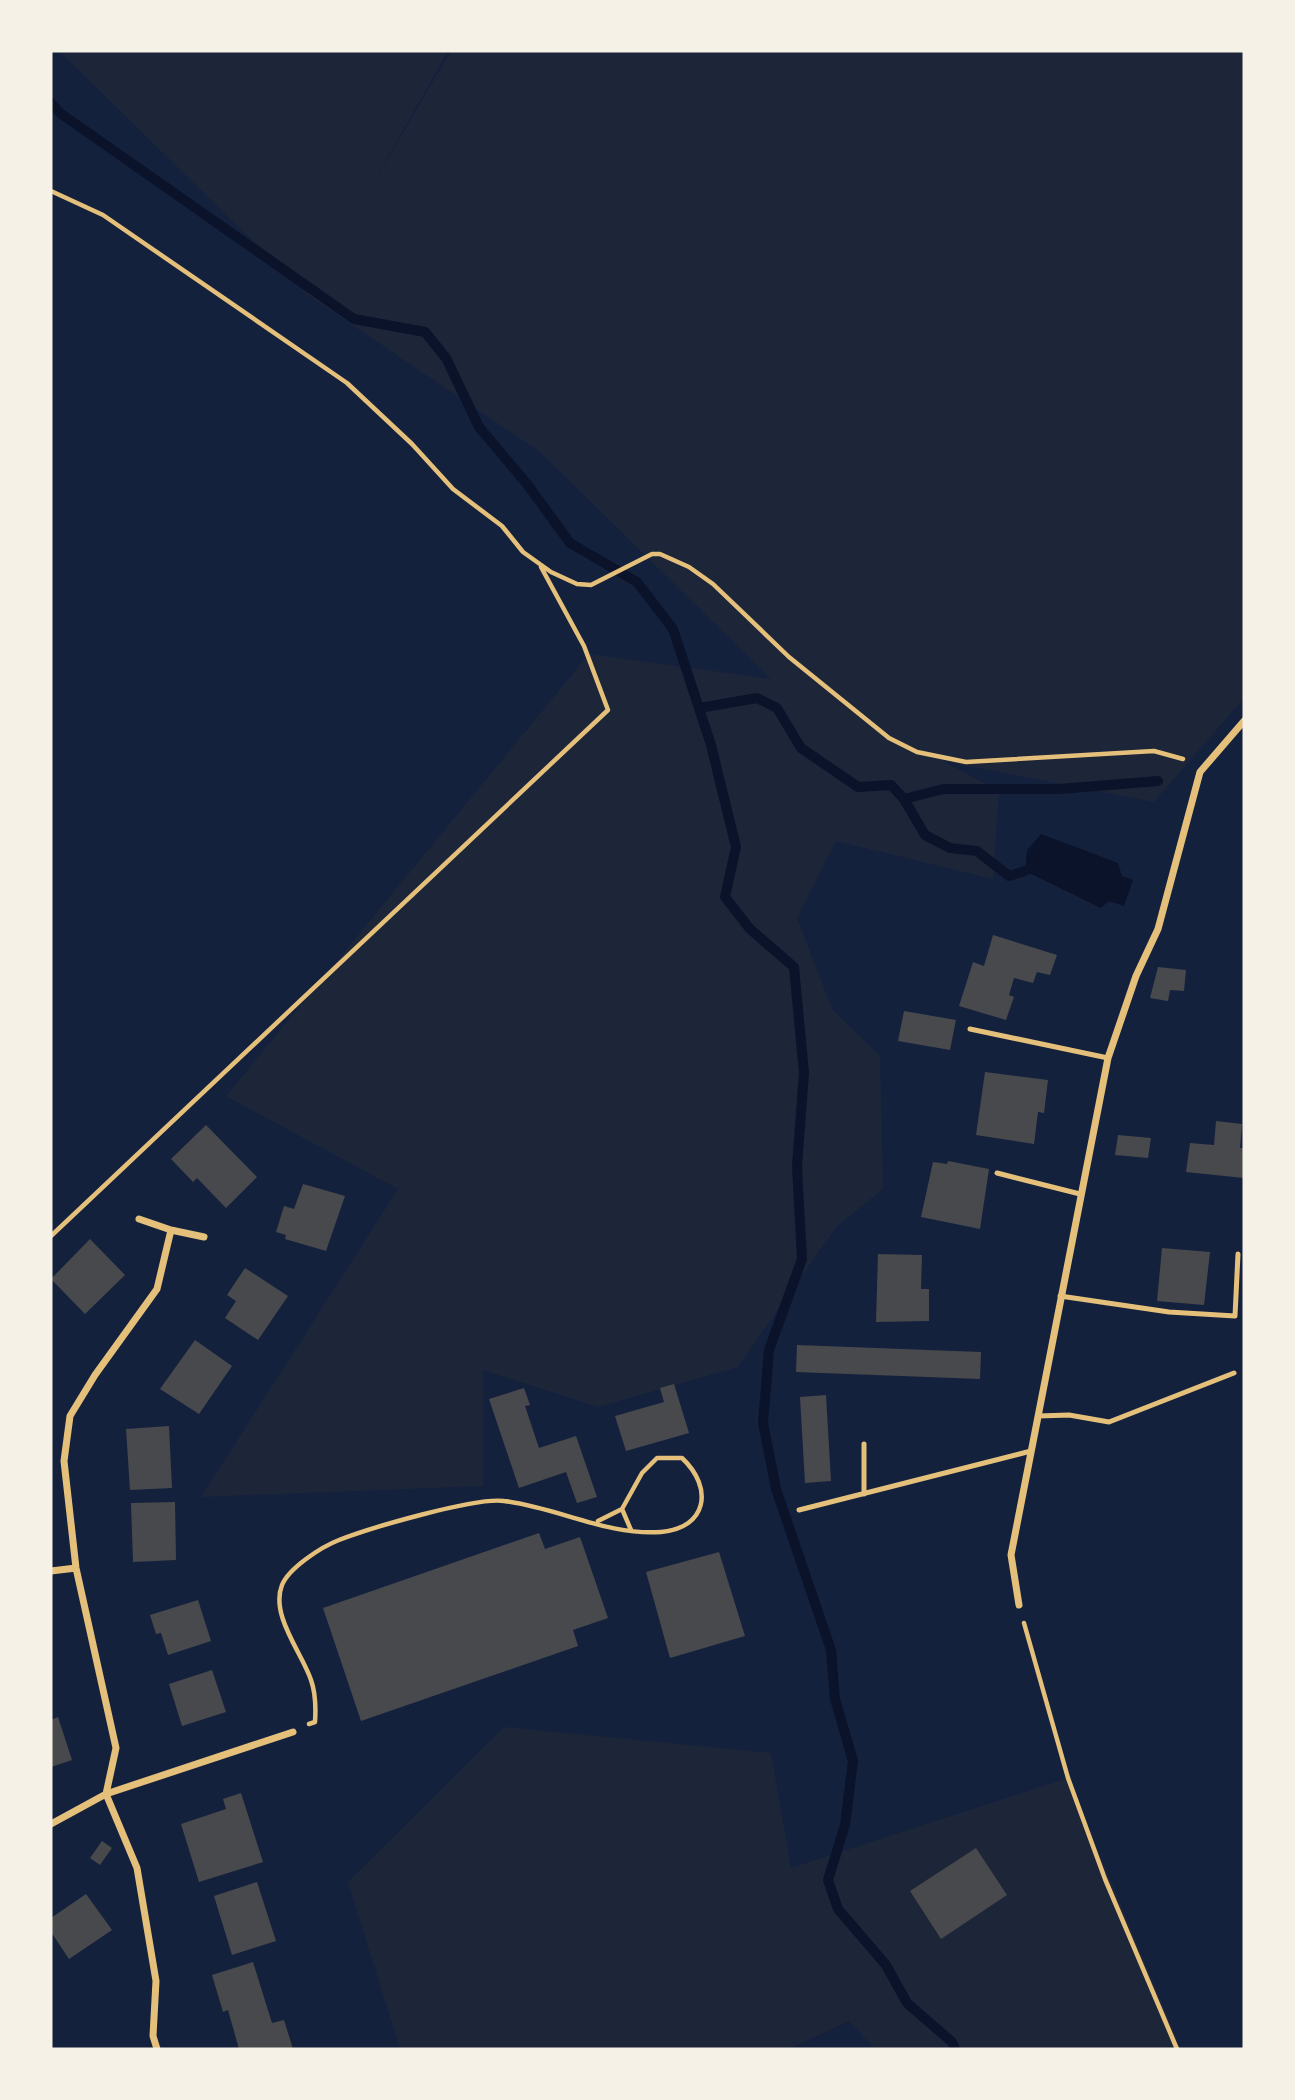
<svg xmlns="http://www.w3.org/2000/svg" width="1295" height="2100" font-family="Rubik,sans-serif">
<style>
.green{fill:#1d2539}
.water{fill:#0b132b}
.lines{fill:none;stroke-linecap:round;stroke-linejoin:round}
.stream{stroke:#0b132b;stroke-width:10}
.building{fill:#48494c}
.path{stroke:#e5c07b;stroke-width:4.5}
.service{stroke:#e5c07b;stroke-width:5}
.minor{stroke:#e5c07b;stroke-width:7}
</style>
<rect width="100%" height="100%" fill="#14213d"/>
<path class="green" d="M 59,51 L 448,51 L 367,194 L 451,51 L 1244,51 L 1244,698 L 1154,802 L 943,761 L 999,791 L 993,879 L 836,841 L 797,918 L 832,1009 L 880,1056 L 883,1189 L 836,1227 L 738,1367 L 598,1407 L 483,1370 L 483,1486 L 201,1497 L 398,1189 L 226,1096 L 589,654 L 771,679 L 540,452 L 308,295 Z
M 504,1727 L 771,1753 L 791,1868 L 1068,1778 L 1181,2049 L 875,2049 L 849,2021 L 789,2049 L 400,2049 L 348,1882 Z"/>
<path class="water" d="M 1041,834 L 1118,863 L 1122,876 L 1133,880 L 1124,906 L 1109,901 L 1101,908 L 1025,871 L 1027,850 Z"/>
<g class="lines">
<path class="stream" d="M 51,103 L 60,113 L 354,319 L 425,332 L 446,358 L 479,427 L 527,484 L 570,543 L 637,582 L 673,629 L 711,745 L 736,847 L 725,897 L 750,929 L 794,967 L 804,1073 L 797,1166 L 802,1259 L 769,1350 L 763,1423 L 776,1489 L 831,1650 L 835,1699 L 853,1761 L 845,1825 L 828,1880 L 838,1909 L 886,1965 L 907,2003 L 952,2042 L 955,2049
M 699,708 L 757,698 L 777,708 L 801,748 L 858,787 L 891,785 L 904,799 L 925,835 L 950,848 L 977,851 L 1009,876 L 1025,871
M 904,799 L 943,789 L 1059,789 L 1158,781"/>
</g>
<path class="building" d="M 993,935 L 1057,955 L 1050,975 L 1037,972 L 1033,983 L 1014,978 L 1009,995 L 1014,997 L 1006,1020 L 959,1006 L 973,962 L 984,966 Z
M 1158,967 L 1186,970 L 1184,991 L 1170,990 L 1168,1001 L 1150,998 Z
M 904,1011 L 956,1020 L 950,1050 L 898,1041 Z
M 985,1072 L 1048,1080 L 1044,1113 L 1038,1112 L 1034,1144 L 976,1135 Z
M 1216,1121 L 1242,1124 L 1240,1148 L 1244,1148 L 1244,1178 L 1186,1172 L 1190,1143 L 1214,1145 Z
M 206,1125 L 257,1177 L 226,1208 L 197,1178 L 193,1182 L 171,1159 Z
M 1118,1135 L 1151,1138 L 1148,1158 L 1115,1155 Z
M 948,1161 L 989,1169 L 980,1229 L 921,1217 L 933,1162 L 947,1164 Z
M 303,1184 L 345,1196 L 326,1251 L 285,1239 L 286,1235 L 276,1232 L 284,1206 L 294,1209 Z
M 90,1239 L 125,1275 L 85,1314 L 51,1279 Z
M 1162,1248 L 1210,1252 L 1204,1305 L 1157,1301 Z
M 878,1254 L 922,1255 L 921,1289 L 929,1289 L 929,1321 L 876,1322 Z
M 245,1268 L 288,1296 L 258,1340 L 225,1318 L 236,1301 L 227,1295 Z
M 195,1340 L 232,1366 L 199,1414 L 160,1389 Z
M 797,1345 L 981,1352 L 980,1379 L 796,1372 Z
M 674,1384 L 689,1433 L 626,1451 L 615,1416 L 664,1402 L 660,1388 Z
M 524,1388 L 530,1405 L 525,1406 L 539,1448 L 576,1436 L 597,1497 L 577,1503 L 566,1472 L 519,1488 L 489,1399 Z
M 826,1395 L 831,1481 L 805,1483 L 800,1397 Z
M 169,1426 L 172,1488 L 130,1490 L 126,1429 Z
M 175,1502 L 176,1560 L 133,1562 L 131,1503 Z
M 539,1533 L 545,1549 L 580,1537 L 608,1618 L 573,1630 L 578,1646 L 361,1721 L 323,1608 Z
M 719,1552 L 745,1636 L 670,1658 L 646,1572 Z
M 198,1600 L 211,1641 L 168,1655 L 161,1633 L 156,1634 L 150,1615 Z
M 212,1670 L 226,1712 L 182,1726 L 169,1684 Z
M 58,1717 L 72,1760 L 51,1767 L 51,1720 Z
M 241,1793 L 263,1862 L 199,1882 L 181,1824 L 226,1809 L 223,1799 Z
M 102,1841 L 112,1848 L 100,1865 L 90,1858 Z
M 976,1848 L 1007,1895 L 941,1939 L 910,1891 Z
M 257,1882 L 276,1941 L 232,1955 L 214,1896 Z
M 86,1894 L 112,1930 L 69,1959 L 51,1932 L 51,1918 Z
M 253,1962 L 272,2023 L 284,2020 L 293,2049 L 239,2049 L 228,2010 L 223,2012 L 212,1975 Z"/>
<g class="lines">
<path class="path" d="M 51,191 L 103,215 L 347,383 L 412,444 L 453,489 L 502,526 L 523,552 L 551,572 L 577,584 L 591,585 L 652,554 L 660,554 L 689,567 L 713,584 L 789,657 L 889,738 L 917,752 L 966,762 L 1154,751 L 1183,759
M 51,1236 L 608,710 L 584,646 L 541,567
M 598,1521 L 622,1509
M 1024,1623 L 1068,1778 L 1105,1879 L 1177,2049
M 309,1724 L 315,1722 C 316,1707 316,1694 311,1680 C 302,1653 270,1615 282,1585 C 289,1568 321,1547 339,1540 C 370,1528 475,1497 504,1501 C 556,1507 608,1536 661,1532 C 707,1528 714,1488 682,1458 L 657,1458 L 642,1473 L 622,1509 L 631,1530"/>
<path class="service" d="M 970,1029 L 1108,1058
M 997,1173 L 1080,1194
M 1060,1296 L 1169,1312 L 1235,1316 L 1238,1254
M 1038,1416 L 1069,1415 L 1109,1422 L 1234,1373
M 864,1494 L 864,1444
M 799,1510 L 1031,1451"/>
<path class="minor" d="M 139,1219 L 171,1230 L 204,1237
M 51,1571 L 76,1568
M 1019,1605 L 1011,1555 L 1108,1058 L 1136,976 L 1158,929 L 1200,772 L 1244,721
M 51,1824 L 106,1794 L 293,1732
M 157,2049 L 153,2036 L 156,1981 L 137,1868 L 106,1794 L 116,1748 L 76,1568 L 64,1461 L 70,1416 L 95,1375 L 157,1289 L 171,1230"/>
</g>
<rect width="1295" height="2100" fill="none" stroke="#f6f1e7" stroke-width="105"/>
</svg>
